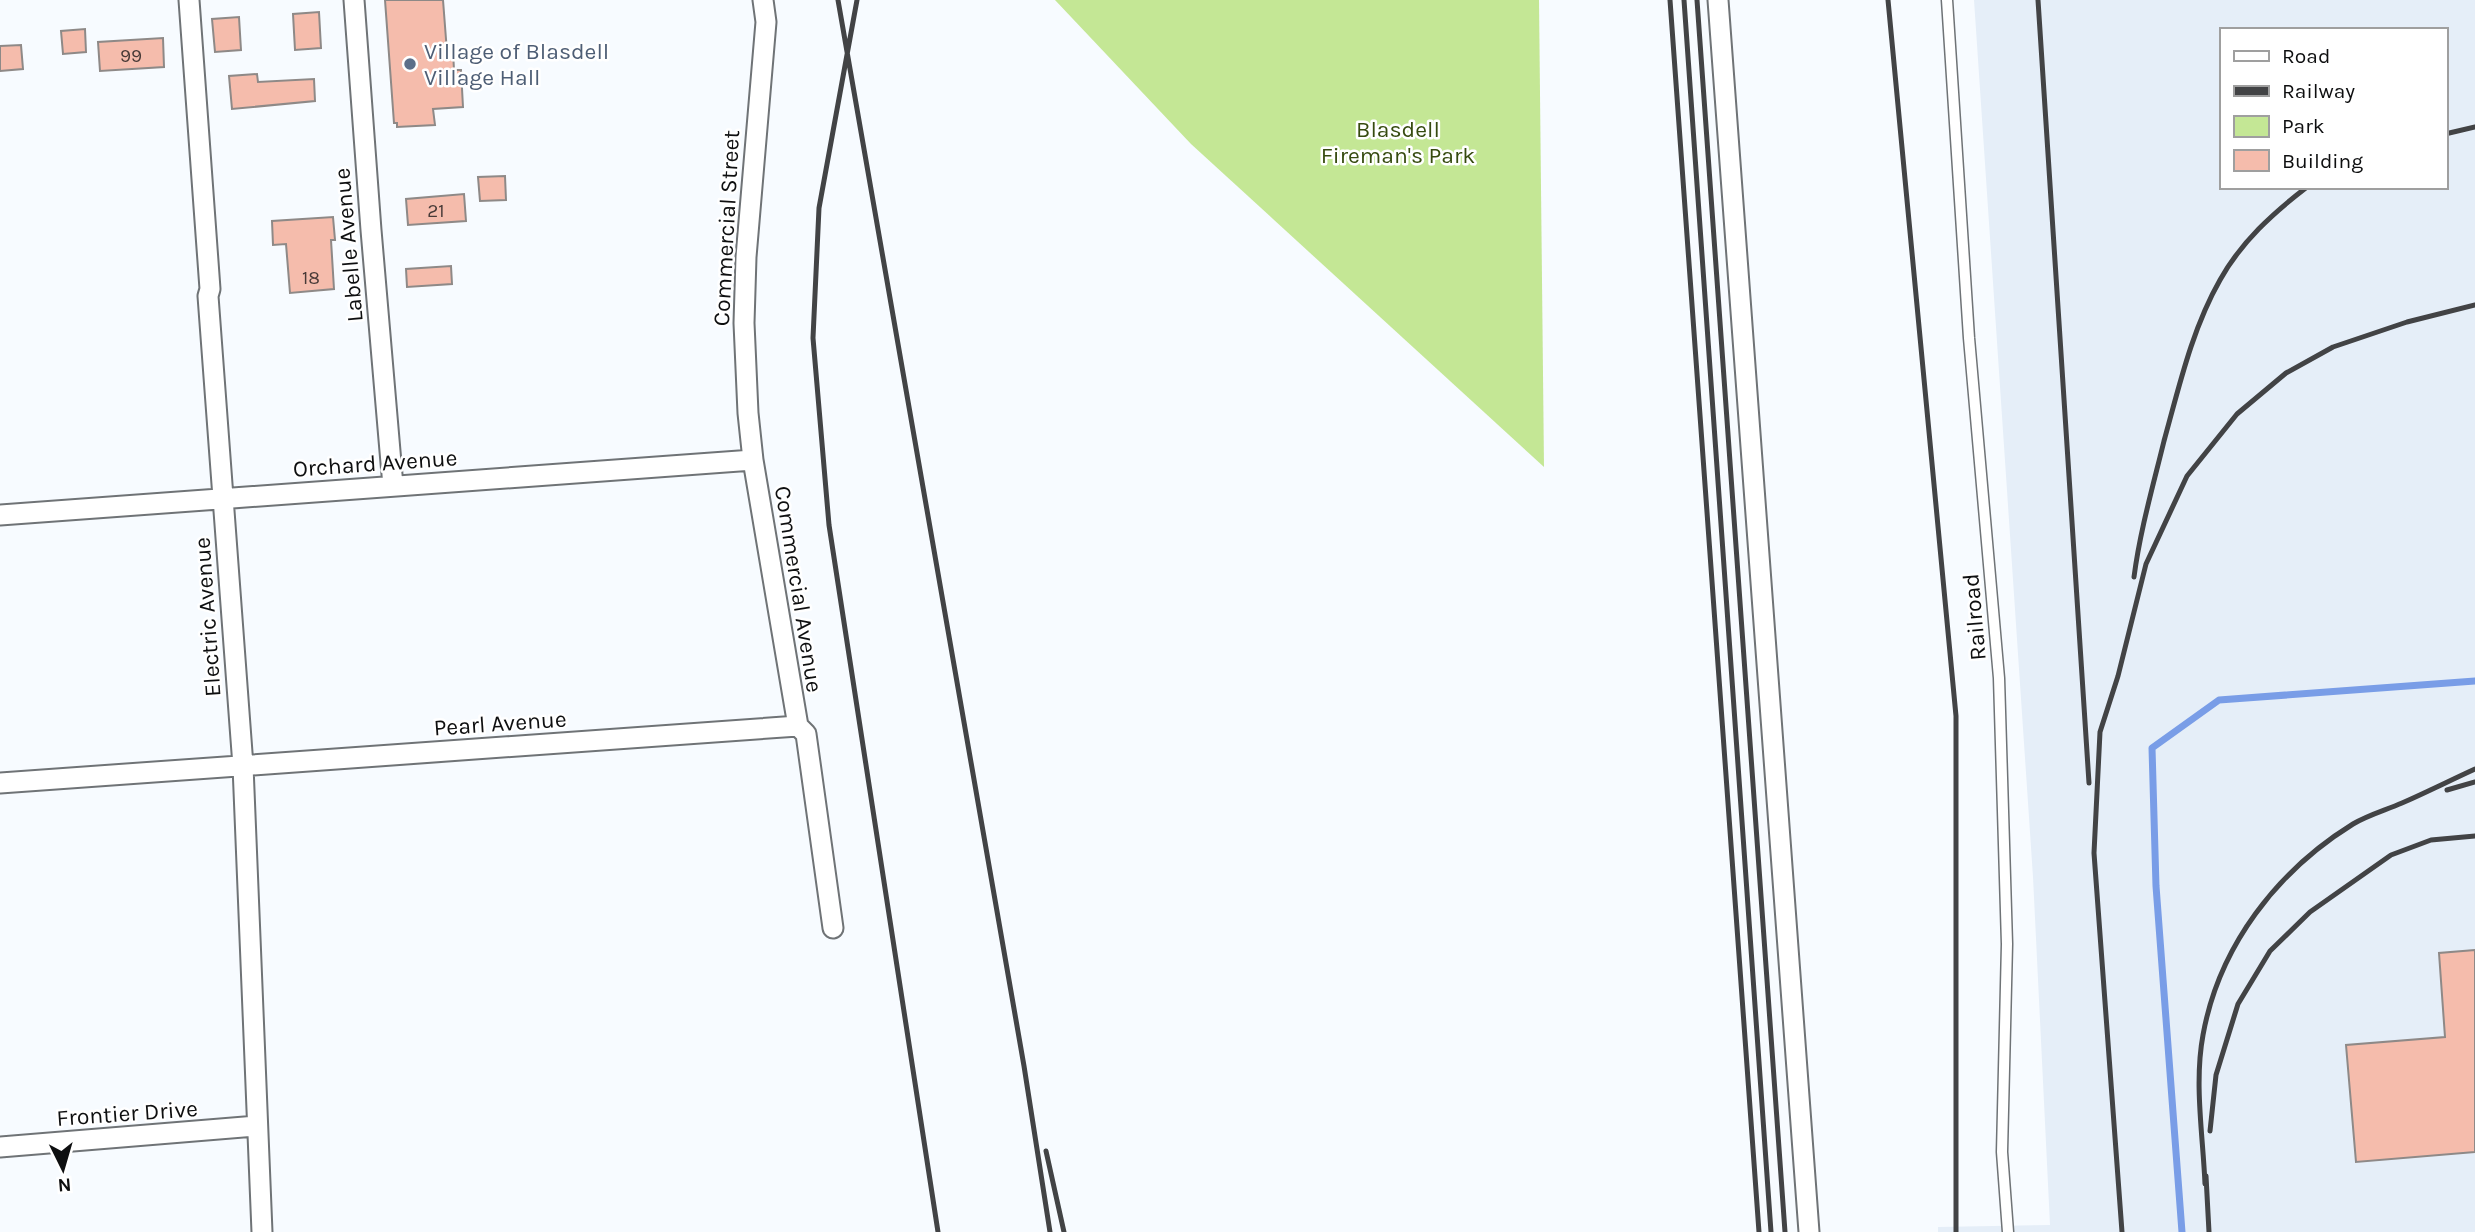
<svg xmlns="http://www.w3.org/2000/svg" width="2475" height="1232" font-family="Karla,sans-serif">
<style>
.built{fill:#e5eef8;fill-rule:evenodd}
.green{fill:#c4e795}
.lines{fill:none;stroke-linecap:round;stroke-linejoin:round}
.stream{stroke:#799de7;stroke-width:7}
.building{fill:#f5bcac;stroke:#8e8987;stroke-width:2}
.service-casing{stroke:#6f7376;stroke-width:13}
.minor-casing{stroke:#6f7376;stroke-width:23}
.service{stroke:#fff;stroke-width:10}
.minor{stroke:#fff;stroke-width:19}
.rail{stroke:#424345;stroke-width:5}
.service-dot{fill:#5c6f8a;stroke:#fff;stroke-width:2.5}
.labels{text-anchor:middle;stroke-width:5;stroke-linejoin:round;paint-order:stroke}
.number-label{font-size:19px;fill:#483a37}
.service-label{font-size:23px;fill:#4e5e75;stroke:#fff;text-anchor:start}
.park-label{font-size:23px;fill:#364b0f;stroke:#fff}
.street-label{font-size:23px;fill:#0e0f10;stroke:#fff}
</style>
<rect width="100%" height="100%" fill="#f7fbff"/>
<path class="built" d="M 1974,0 L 2475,0 L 2475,1232 L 1938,1232 L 1938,1227 L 2050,1225 L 2033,877 ZM 2221,30 L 2445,30 L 2445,187 L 2221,187 Z"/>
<path class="green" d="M 1055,0 L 1539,0 L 1544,467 L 1191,144 Z"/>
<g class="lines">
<path class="stream" d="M 2182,1232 L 2156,886 L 2152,748 L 2219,700 L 2475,681"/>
</g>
<path class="building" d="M 385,0 L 443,0 L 447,52 L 453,51 L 454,70 L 461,70 L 463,107 L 433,109 L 435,125 L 397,127 L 397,123 L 394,123 Z
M 319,12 L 321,48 L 295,50 L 293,14 Z
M 239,17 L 241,50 L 215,52 L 212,19 Z
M 85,29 L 86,52 L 63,54 L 61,31 Z
M 163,38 L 164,67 L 100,71 L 98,42 Z
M 21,45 L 23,69 L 0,71 L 0,46 Z
M 257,74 L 258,82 L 314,79 L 315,101 L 232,109 L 229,76 Z
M 505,176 L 506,200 L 480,201 L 478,177 Z
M 464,194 L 466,221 L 408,225 L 406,199 Z
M 333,217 L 335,240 L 331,240 L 334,289 L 290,293 L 286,244 L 273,245 L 272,221 Z
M 451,266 L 452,284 L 407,287 L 406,269 Z
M 2475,950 L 2475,1152 L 2356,1162 L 2346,1045 L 2445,1037 L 2439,953 Z"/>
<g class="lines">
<g class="service-casing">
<path id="service" d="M 1947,0 L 1969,338 L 1999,678 L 2007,944 L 2002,1152 L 2008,1232"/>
</g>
<g class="minor-casing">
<path id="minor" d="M 189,0 L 210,289 L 208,296 L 243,766 L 262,1232
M 354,0 L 371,230 L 393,486
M 763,0 L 766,22 L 746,257 L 744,323 L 748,413 L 753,460 L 798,726
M 1718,0 L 1809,1232
M 0,515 L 753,460
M 0,783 L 798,726 L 806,734 L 833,928
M 0,1147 L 257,1126"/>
</g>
<use href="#service" class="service"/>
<use href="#minor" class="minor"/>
<path class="rail" d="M 838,0 L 1024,1066 L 1050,1232
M 857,0 L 819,208 L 813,338 L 829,525 L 938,1232
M 1670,0 L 1759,1232
M 1684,0 L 1771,1232
M 1697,0 L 1785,1232
M 1888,0 L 1956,716 L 1956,1232
M 2038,0 L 2089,783
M 2445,134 L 2475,127
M 2134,577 C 2140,531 2153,486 2164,441 C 2179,387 2192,329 2220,280 C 2241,242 2273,213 2307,187
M 2447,790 L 2475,782
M 2210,1131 L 2216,1075 L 2238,1004 L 2270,951 L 2310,912 L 2391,855 L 2431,840 L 2475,836
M 1046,1151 L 1064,1232
M 2206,1176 L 2209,1232
M 2205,1184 C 2203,1136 2194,1083 2203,1035 C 2219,946 2277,871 2353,824 C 2368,815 2386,810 2402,803 C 2427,792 2451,780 2475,769
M 2122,1232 L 2094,853 L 2100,732 L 2118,676 L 2146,564 L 2187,476 L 2237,414 L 2286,373 L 2333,347 L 2407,322 L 2475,305"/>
</g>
<circle class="service-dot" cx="410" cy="64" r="7"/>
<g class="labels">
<g class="number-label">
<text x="131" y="62">99</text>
<text x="436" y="217">21</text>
<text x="311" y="284">18</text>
</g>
<g class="service-label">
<text x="424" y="59">Village of Blasdell<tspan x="424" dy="26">Village Hall</tspan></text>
</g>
<g class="park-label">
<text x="1398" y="137">Blasdell<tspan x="1398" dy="26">Fireman's Park</tspan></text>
</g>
<g class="street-label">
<text transform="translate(726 228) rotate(-87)" y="8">Commercial Street</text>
<text transform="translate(348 245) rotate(-95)" y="8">Labelle Avenue</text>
<text transform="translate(375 463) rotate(-4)" y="8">Orchard Avenue</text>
<text transform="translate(799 589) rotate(81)" y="8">Commercial Avenue</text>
<text transform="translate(207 617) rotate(-94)" y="8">Electric Avenue</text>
<text transform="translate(1974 617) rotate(-95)" y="8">Railroad</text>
<text transform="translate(500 723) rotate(-4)" y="8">Pearl Avenue</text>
<text transform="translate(127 1113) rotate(-4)" y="8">Frontier Drive</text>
</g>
</g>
<rect x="2220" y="28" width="228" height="161" fill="#ffffff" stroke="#9f9f9f" stroke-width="2"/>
<rect x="2234" y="51" width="35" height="10" fill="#ffffff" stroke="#9f9f9f" stroke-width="2"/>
<text x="2282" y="63" font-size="21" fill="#0e0f10">Road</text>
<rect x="2234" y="86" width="35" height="10" fill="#424345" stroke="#9f9f9f" stroke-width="2"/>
<text x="2282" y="98" font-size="21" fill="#0e0f10">Railway</text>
<rect x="2234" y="116" width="35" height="21" fill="#c4e795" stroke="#9f9f9f" stroke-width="2"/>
<text x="2282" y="133" font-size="21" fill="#0e0f10">Park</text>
<rect x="2234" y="150" width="35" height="21" fill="#f5bcac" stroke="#9f9f9f" stroke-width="2"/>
<text x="2282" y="168" font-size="21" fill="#0e0f10">Building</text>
<g transform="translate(63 1169) rotate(175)" stroke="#ffffff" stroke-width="5" paint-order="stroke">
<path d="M0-5L12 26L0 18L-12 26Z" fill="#0e0f10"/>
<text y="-10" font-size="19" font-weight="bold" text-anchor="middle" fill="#0e0f10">N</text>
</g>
</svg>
